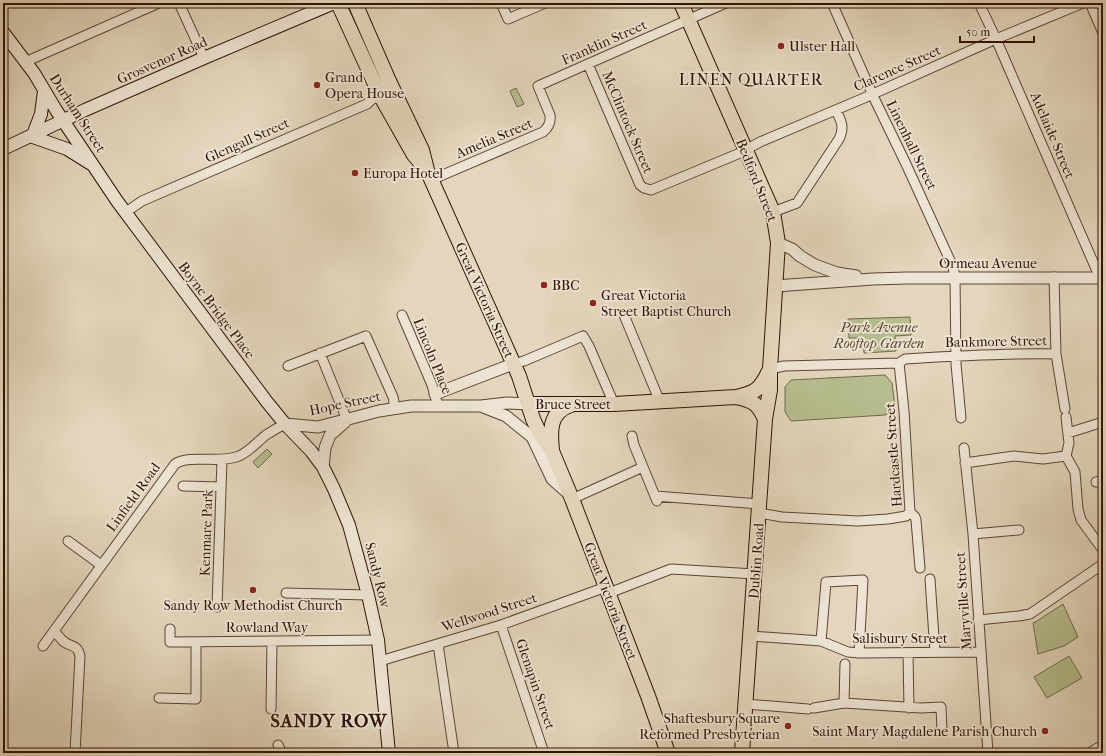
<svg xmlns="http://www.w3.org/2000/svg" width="1106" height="756" font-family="'IM FELL French Canon',serif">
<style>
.green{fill:#b6bd8e;stroke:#73684a}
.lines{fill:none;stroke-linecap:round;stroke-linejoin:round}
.minor-casing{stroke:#5d4434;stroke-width:11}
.tertiary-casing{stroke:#5d4434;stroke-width:13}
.secondary-casing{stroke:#301306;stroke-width:14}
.primary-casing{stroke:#301306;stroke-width:16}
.minor{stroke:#ede4d3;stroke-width:9}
.tertiary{stroke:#ede4d3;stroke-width:11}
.secondary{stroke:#ede4d3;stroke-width:12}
.primary{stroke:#e3d6bc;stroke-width:14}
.poi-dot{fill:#8f2418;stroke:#ede4d3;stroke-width:1.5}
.labels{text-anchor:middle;stroke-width:3.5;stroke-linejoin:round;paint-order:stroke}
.street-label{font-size:14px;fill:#301306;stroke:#ede4d3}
.poi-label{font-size:14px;fill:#301306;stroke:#ede4d3;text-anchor:start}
.park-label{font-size:14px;font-style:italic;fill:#58462f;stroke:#ede4d3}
.quarter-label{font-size:16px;letter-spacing:1px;fill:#301306;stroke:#ede4d3}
.district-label{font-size:18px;font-weight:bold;letter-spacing:1px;fill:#301306;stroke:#ede4d3}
</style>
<rect width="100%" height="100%" fill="#e3d6bc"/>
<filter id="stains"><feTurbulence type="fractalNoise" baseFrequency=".005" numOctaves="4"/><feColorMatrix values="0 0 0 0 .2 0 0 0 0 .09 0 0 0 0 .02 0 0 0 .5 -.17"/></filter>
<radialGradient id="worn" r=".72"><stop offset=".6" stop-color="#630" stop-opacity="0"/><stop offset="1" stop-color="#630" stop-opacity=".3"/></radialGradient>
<path class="green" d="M 516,88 L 524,104 L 517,107 L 510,91 Z
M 910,317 L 911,335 L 895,336 L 896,351 L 864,353 L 863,338 L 849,338 L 848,319 Z
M 885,375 L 892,383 L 895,407 L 891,412 L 885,415 L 791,421 L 785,412 L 785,387 L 791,380 Z
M 267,449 L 272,454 L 258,468 L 253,462 Z
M 1063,604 L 1078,637 L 1064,646 L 1038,654 L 1033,623 L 1037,621 Z
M 1069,656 L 1082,678 L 1047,698 L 1034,677 Z"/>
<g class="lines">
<g class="minor-casing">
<path id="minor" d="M 179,3 L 204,58
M 501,3 L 508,19 L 545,3
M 832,3 L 875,100 L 906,164 L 953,267 L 955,277 L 956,364 L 961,418
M 979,3 L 996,39 L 1100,278
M 1090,3 L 1103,33
M 25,62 L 159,3
M 588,64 L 640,185 L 644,188 L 651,190 L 740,153 L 760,142 L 864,98 L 996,39 L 1083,3
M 431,180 L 543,132 C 549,127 551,122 550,115 L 538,86 L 726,3
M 126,212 L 142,201 L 367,104 L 371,100 L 380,95
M 773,212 L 797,203 L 839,139 C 845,127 841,121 836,110
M 1054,277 L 1056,354 L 1065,409
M 402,315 L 432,385 L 438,406
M 624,315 L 660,402
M 320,353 L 347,420
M 899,363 L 904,411 L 910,512 L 915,517 L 916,520 L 920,568
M 513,364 L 524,361 L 583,336 L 589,346 L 614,404
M 288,366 L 366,336 L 393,397 L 395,408
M 770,369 L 784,366 L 899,363 L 905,359 C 955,356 1005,353 1056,354
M 1066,417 L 1069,443 L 1066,456 L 1075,472 L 1078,509 L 1081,520 L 1103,550
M 1068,433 L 1103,422
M 632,436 L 634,445 L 657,501
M 964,448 L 973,534 L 988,753
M 965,463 L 1014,456 L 1043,459 L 1066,456
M 1096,482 L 1103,481
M 183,486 L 221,487
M 655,496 L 760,504
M 572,499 L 643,467
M 759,513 L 782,517 L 858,521 L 888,519 L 906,516 L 910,512
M 973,534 L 1019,530
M 68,541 L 101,565
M 930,579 L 935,652
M 286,593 L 368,595
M 609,593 L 671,569 L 755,574
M 217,607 L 222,460
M 978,620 L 1019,616 L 1030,614 L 1103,564
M 501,625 L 544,753
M 170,629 L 170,642 L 378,640
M 54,631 C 57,634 60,638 63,641 C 71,648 77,643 80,656 L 75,753
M 751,636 L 821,641 L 848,652 L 859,653 L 981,652
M 821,641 L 826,582 L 863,580 L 859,653
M 438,644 L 454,753
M 43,646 L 175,464 C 191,454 219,464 239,456 C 250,451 257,442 266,435 C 272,431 279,427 285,424
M 908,653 L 909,708
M 380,661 L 501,625 L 606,587
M 159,698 L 196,699 L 196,642
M 844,703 L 845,664
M 745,704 L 808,709
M 814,708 L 844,703 L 921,708 L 941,707 L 942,731
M 271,709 L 272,641
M 278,745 L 282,753"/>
</g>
<g class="tertiary-casing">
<path id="tertiary" d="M 778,243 L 792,249 L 800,256 L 815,265 L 837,273 L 856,276
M 775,286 L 873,279 L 907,278 L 1103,278
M 435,394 L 513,364
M 483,407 L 506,416 L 532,437 L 552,479 L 568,493
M 285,424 L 318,427 L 379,411 L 411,406 L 481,406 L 507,403 L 529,404
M 323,467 L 325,448 L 330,435 L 345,422
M 1091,753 L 1103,746"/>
</g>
<g class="secondary-casing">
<path id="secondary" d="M 3,32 L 34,73 L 56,110 L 117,201 L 267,402 L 285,424 L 311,451 L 323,467 L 334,489 L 349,525 L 368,595 L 378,640 L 389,753
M 33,135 L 41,114 L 44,91
M 30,136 L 67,149 L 91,164
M 3,149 L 85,110 L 204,58 L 334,3"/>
</g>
<g class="primary-casing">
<path id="primary" d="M 338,3 L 380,95 L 414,155 L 424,167
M 355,3 L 389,81 L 422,150 L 427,170 L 519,376 L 533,419 L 539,432 L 552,451 L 572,499 L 648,696 L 668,753
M 681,3 L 773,212 L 778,243 L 770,369 L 770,390 L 765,419 L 742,753
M 736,397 C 753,400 758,404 765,419
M 529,404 L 614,404 L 736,397 C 755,393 760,390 769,371
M 552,450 C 550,431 549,412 571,405"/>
</g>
<use href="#minor" class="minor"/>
<use href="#tertiary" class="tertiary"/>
<use href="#secondary" class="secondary"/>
<use href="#primary" class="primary"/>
</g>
<g class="poi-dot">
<circle cx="781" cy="46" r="4"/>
<circle cx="317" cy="85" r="4"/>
<circle cx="355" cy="173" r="4"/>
<circle cx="544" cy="285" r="4"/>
<circle cx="593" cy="303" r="4"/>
<circle cx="253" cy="590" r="4"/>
<circle cx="788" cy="726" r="4"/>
<circle cx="1045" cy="731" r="4"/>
</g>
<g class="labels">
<g class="street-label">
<text transform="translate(604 42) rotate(-24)" y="5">Franklin Street</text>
<text transform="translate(162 60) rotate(-24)" y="5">Grosvenor Road</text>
<text transform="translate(897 68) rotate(-24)" y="5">Clarence Street</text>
<text transform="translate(78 113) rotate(57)" y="5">Durham Street</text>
<text transform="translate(628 122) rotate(67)" y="5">McClintock Street</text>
<text transform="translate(1053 135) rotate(67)" y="5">Adelaide Street</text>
<text transform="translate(494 138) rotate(-23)" y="5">Amelia Street</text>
<text transform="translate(247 140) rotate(-24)" y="5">Glengall Street</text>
<text transform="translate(912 145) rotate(64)" y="5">Linenhall Street</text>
<text transform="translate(757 180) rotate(68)" y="5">Bedford Street</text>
<text x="988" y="268">Ormeau Avenue</text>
<text transform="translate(485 300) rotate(66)" y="5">Great Victoria Street</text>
<text transform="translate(217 310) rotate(53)" y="5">Boyne Bridge Place</text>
<text transform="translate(996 341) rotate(-1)" y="5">Bankmore Street</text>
<text transform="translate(433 356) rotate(68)" y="5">Lincoln Place</text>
<text transform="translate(345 403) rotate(-12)" y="5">Hope Street</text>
<text x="573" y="409">Bruce Street</text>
<text transform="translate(893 455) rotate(-94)" y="5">Hardcastle Street</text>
<text transform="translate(133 497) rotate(-54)" y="5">Linfield Road</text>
<text transform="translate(206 533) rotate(-88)" y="5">Kenmare Park</text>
<text transform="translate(756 561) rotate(-86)" y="5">Dublin Road</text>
<text transform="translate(378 575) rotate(76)" y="5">Sandy Row</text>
<text transform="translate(611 601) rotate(69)" y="5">Great Victoria Street</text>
<text transform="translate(963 601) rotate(-94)" y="5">Maryville Street</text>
<text transform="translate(489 612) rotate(-18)" y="5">Wellwood Street</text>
<text x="267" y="632">Rowland Way</text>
<text x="900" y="643">Salisbury Street</text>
<text transform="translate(536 684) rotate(71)" y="5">Glenapin Street</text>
</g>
<g class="poi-label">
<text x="789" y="51">Ulster Hall</text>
<text x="325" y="82">Grand<tspan x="325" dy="16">Opera House</tspan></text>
<text x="363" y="178">Europa Hotel</text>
<text x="552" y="290">BBC</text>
<text x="601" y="300">Great Victoria<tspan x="601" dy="16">Street Baptist Church</tspan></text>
<text x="253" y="610" text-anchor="middle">Sandy Row Methodist Church</text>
<text x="780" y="723" text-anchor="end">Shaftesbury Square<tspan x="780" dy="16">Reformed Presbyterian</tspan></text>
<text x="1037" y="736" text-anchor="end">Saint Mary Magdalene Parish Church</text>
</g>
<g class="park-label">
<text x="879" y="332">Park Avenue<tspan x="879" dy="16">Rooftop Garden</tspan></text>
</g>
<g class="quarter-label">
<text x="751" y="85">LINEN QUARTER</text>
</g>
<g class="district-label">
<text x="329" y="727">SANDY ROW</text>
</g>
</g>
<rect width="1106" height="756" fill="none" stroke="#e3d6bc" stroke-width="16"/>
<rect x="4" y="4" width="1098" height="748" fill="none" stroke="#301306" stroke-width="2"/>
<rect x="8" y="8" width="1090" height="740" fill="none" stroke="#301306"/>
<path d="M960 36v6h74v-6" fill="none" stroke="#301306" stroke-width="2"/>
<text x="966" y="36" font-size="12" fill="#301306" stroke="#ede4d3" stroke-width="3" paint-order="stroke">50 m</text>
<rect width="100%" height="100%" filter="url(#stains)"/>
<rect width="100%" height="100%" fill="url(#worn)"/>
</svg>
